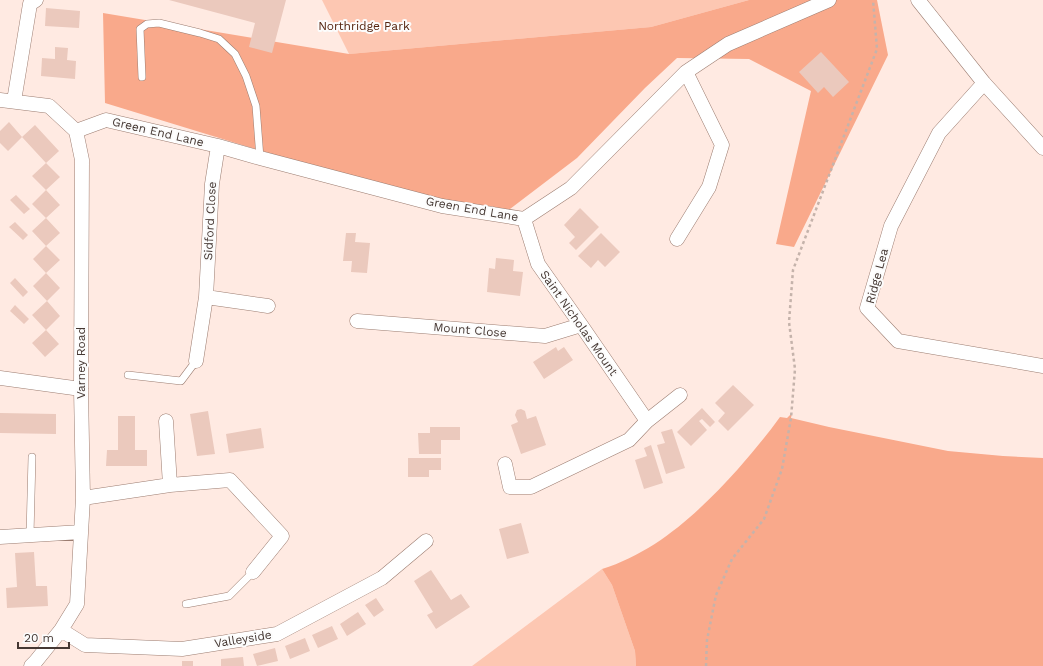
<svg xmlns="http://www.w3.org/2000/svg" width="1043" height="666" font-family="'Work Sans',sans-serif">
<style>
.green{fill:#fdc7b2}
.forest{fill:#f9a98b}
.building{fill:#ebc9bd}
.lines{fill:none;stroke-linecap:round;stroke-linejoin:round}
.lane-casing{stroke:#9c7d71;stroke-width:8}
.street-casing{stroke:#9c7d71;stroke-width:15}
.path{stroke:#c5b3ab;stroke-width:2.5;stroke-dasharray:3 3;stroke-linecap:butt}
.lane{stroke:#fff;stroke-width:7}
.street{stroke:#fff;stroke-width:14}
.labels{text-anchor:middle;stroke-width:4;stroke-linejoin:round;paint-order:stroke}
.park-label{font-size:12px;fill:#55240f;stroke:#fcfcfc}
.street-label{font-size:12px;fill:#453833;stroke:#fcfcfc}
</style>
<rect width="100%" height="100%" fill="#ffeae2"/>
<path class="green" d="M 322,0 L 749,0 L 651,27 L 349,54 Z
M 602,569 L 612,585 L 635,651 L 636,666 L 472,666 Z"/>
<path class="forest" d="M 749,0 L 877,0 L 888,55 L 794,247 L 776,244 L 811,91 L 749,59 L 677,58 L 645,88 L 577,158 L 506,212 L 393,191 L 105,103 L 103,13 L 349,54 L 651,27 Z
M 792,413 L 791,418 L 829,427 L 948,451 L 1003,456 L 1043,458 L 1043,666 L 636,666 L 635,651 L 612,585 L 602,569 C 657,552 700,511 738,469 C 753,452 767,435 780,417 L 787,418 Z"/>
<path class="building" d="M 169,0 L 286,0 L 272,53 L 249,47 L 255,23 Z
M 46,8 L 80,11 L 79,28 L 45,26 Z
M 55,47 L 68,48 L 67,60 L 76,61 L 75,79 L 41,76 L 42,58 L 55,59 Z
M 821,52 L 849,82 L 833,97 L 824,87 L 818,93 L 799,72 Z
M 9,122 L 22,137 L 8,151 L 0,143 L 0,131 Z
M 35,125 L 59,151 L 46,163 L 22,137 Z
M 46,163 L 60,177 L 46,190 L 32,176 Z
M 46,190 L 60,205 L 46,218 L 32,204 Z
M 16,195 L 30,209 L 24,214 L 10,200 Z
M 580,208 L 599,227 L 576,250 L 569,243 L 575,237 L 564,225 Z
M 46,218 L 60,233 L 46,246 L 60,260 L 46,273 L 33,259 L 46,246 L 32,231 Z
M 15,222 L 28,235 L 23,240 L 9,227 Z
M 346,233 L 356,233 L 355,242 L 370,243 L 367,273 L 351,272 L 352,261 L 343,261 Z
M 601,233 L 620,252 L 605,267 L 598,260 L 591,268 L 578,256 Z
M 496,258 L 514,260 L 513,271 L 523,272 L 520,296 L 487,292 L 489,268 L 495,269 Z
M 46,273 L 60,288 L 47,301 L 33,286 Z
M 15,278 L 28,292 L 23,297 L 10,283 Z
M 47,301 L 60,316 L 46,330 L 59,344 L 45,357 L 32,343 L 46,330 L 32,315 Z
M 15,305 L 29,319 L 24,324 L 10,311 Z
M 556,347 L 558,351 L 564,347 L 573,360 L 544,379 L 533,362 Z
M 733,385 L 754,405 L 728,431 L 718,421 L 725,413 L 715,403 Z
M 702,408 L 715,422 L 710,427 L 702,419 L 699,421 L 707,430 L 691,446 L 677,432 Z
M 521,409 L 525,411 L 527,419 L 536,416 L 546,445 L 521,454 L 511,425 L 518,422 L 515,415 L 517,410 Z
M 208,411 L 215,454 L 197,456 L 190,414 Z
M 0,413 L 56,414 L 56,434 L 0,433 Z
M 118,416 L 135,416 L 135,450 L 147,450 L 147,466 L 106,466 L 107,450 L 118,450 Z
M 430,427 L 460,427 L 460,440 L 441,440 L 441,454 L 419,454 L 418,433 L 430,433 Z
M 261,428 L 264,448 L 229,453 L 226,434 Z
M 672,429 L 685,468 L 666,474 L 657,445 L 665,443 L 661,432 Z
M 651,445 L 663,483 L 644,489 L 635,460 L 647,456 L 644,448 Z
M 408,458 L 441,458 L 441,470 L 429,470 L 429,477 L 408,477 Z
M 521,523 L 529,553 L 507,559 L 499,529 Z
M 34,552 L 36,586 L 47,586 L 48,606 L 7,608 L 6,588 L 17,587 L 15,553 Z
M 431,570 L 451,600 L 461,594 L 470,607 L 436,629 L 427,615 L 433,612 L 414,581 Z
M 376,598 L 384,610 L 374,617 L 365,605 Z
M 358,612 L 366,624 L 347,636 L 340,624 Z
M 332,626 L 338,639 L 318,648 L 312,635 Z
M 305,638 L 310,651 L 290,659 L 285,646 Z
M 275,648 L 278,661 L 257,666 L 253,654 Z
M 243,657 L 244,666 L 221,666 L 221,659 Z
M 182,661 L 193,661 L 193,666 L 182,666 Z"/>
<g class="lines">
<g class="lane-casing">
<path id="lane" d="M 142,77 L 140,29 L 147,24 L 159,23 L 200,33 L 219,39 L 235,54 L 246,76 L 256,106 L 260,158
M 128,375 L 181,381 L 196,361
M 30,535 L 32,457
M 186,604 L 229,596 L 253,572"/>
</g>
<g class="street-casing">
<path id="street" d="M 918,0 L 984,83 L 1043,148
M 984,83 L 939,133 L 891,226 L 867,308 L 898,341 L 1043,366
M 0,100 L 49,106 L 76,131 L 82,160 L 81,389 L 83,498 L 77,604 L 61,630 L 36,661 L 31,666
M 14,101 L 30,4 L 36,0
M 76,131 L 106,120 L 218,146 L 260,158 L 442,206 L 524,219 L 571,188 L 686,72 L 728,44 L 829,0
M 524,219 L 538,264 L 581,325 L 647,421
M 677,239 L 709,187 L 722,145 L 686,72
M 206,297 L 268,306
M 357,321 L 545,336 L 581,325
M 196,361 L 206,297 L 212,184 L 218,146
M 0,378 L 81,389
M 505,464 L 510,487 L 531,487 L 629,440 L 647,421 L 680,395
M 170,485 L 230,480 L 282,536 L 253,572
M 83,498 L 170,485 L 166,421
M 0,537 L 81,532
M 61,630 L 85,645 L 182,649 L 277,634 L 382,578 L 426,541"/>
</g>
<path class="path" d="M 706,666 L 707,640 L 716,595 L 732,559 L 764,519 L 782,469 L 791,418 L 795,369 L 789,322 L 793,270 L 877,49 L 873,0"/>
<use href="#lane" class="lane"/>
<use href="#street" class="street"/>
</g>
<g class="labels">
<g class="park-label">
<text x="364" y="30">Northridge Park</text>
</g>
<g class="street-label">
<text transform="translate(158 132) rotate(13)" y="4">Green End Lane</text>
<text transform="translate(472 209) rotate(10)" y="4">Green End Lane</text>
<text transform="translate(210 221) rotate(-87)" y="4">Sidford Close</text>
<text transform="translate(877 276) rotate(-75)" y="4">Ridge Lea</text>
<text transform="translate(579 323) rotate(55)" y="4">Saint Nicholas Mount</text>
<text transform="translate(470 330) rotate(5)" y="4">Mount Close</text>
<text transform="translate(81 363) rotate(-90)" y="4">Varney Road</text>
<text transform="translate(243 639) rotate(-9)" y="4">Valleyside</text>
</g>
</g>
<path d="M18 642v6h51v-6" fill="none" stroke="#453833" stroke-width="2"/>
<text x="24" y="642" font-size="12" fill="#453833" stroke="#fcfcfc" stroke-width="3" paint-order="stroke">20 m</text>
</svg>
